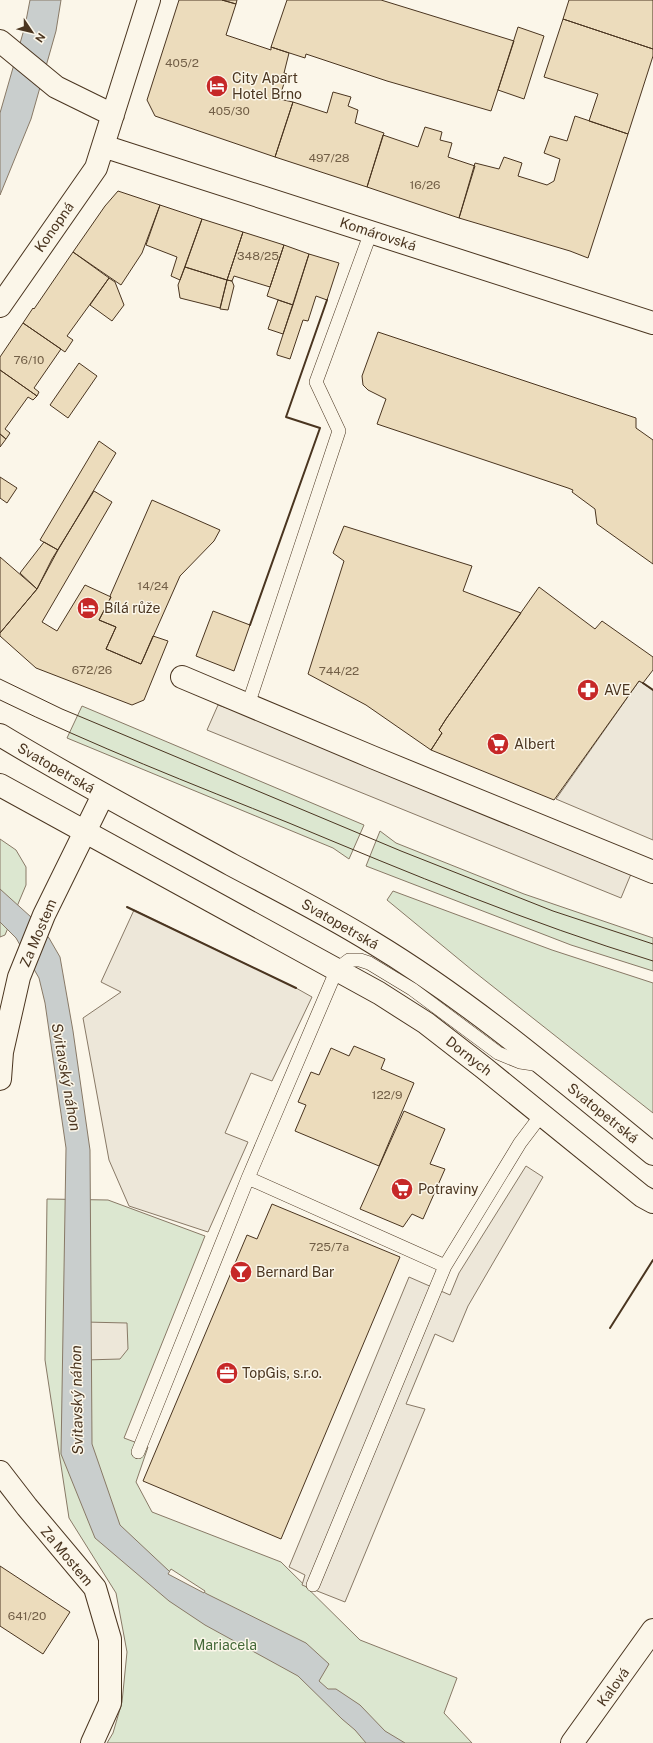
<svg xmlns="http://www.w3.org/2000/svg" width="653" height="1743" font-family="'Public Sans',sans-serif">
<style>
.green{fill:#dce7d0;stroke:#887966}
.parking{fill:#ede7d9;stroke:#887966}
.water{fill:#c9cecd;stroke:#887966}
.pier{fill:#fbf6e9;stroke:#887966}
.building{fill:#ecdcbc;stroke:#4a3520}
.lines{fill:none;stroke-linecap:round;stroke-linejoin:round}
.service-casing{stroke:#4a3520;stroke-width:14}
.minor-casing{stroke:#4a3520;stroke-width:24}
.primary-casing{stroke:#4a3520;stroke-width:24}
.service{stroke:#fbf6e9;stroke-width:13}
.minor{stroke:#fbf6e9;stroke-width:22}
.primary{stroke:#fbf6e9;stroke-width:22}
.tram{stroke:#4a3520;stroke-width:1}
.wall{stroke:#4a3520;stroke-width:2}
.labels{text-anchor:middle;stroke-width:3;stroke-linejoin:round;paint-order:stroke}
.number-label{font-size:12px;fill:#725f47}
.poi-label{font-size:14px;fill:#4a3520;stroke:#fbf6e9;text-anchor:start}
.street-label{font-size:14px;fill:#4a3520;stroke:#fbf6e9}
.park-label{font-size:14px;fill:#436837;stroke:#fbf6e9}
.water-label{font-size:15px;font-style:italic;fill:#4a3520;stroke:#fbf6e9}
</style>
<rect width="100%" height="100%" fill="#fbf6e9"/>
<path class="green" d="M 82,706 L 364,825 L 349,859 L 333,848 L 67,738 Z
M 380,831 L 396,843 L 524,894 L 653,938 L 653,971 L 571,945 L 366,866 Z
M 0,839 L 16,850 L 26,867 L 26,885 L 5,935 L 0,937 Z
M 393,891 L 552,950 L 653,983 L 653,1113 L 472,970 L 387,900 Z
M 47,1199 L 108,1200 L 205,1236 L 124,1438 L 148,1447 L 136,1482 L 152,1512 L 281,1562 L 360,1640 L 457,1678 L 444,1713 L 472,1743 L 107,1743 L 113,1733 L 122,1702 L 127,1652 L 116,1593 L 69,1518 L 45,1360 Z"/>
<path class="parking" d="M 639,681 L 653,690 L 653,840 L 556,799 Z
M 218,705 L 372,757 L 631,874 L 621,898 L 207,730 Z
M 134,910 L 296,988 L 312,997 L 272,1081 L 251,1073 L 225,1133 L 248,1142 L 208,1232 L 129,1206 L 109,1160 L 83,1018 L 121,992 L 101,982 Z
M 526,1166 L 543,1177 L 468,1306 L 453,1342 L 435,1334 L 406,1404 L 425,1409 L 345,1602 L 302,1585 L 305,1575 L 289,1567 L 409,1277 L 450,1295 L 459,1273 Z
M 85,1322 L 127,1323 L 128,1349 L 120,1359 L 85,1360 Z"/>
<path class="water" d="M 30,0 L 61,0 L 56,31 L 31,119 L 0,195 L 0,113 L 25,26 Z
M 0,889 L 31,917 L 49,938 L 60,957 L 73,1031 L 90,1150 L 92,1444 L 120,1525 L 169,1571 L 207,1594 L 306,1643 L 329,1664 L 319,1681 L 328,1689 L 336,1689 L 360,1705 L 385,1731 L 405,1743 L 366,1743 L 355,1730 L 342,1719 L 298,1676 L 205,1625 L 169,1601 L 95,1538 L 61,1454 L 66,1148 L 45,1003 L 39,978 L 16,938 L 0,922 Z"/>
<path class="pier" d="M 171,1569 L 205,1591 L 204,1593 L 168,1574 Z"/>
<path class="building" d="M 179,0 L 222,0 L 236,4 L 226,35 L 271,50 L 271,47 L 289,53 L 284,73 L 287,74 L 279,99 L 293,102 L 275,157 L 155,116 L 147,100 Z
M 222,0 L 237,0 L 236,4 Z
M 287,0 L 381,0 L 514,41 L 491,111 L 387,81 L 306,54 L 305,58 L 271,47 Z
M 569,0 L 653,0 L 653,49 L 563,19 Z
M 563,19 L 653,49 L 653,56 L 628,134 L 589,121 L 598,94 L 544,77 Z
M 518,27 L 544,36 L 524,99 L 498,90 Z
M 333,92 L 351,97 L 348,106 L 358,110 L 355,123 L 384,133 L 367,187 L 275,157 L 293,102 L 327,113 Z
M 575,116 L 628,134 L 588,258 L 570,251 L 459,218 L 475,163 L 499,169 L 504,157 L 522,163 L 518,176 L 547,185 L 554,181 L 560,159 L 544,153 L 550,136 L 567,141 Z
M 425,127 L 442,132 L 440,140 L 452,143 L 448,157 L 475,166 L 459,218 L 367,187 L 383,135 L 418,147 Z
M 118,191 L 160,205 L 142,253 L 121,285 L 73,252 L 105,206 Z
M 160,205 L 202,219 L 180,280 L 171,276 L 177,257 L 146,245 Z
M 202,219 L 243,232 L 227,280 L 185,267 Z
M 243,232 L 284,245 L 270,287 L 234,276 L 232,281 L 227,280 Z
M 284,245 L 309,254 L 293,305 L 267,296 Z
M 73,252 L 109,278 L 67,336 L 73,340 L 65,352 L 23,323 L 33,308 L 34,309 Z
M 309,254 L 339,263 L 327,300 L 316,296 L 308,321 L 303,320 L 290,359 L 277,355 L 277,353 Z
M 185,267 L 227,280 L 220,308 L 180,298 L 178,285 Z
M 109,278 L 115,282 L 124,305 L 112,321 L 90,305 Z
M 227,280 L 232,281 L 234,286 L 228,310 L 220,309 Z
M 278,300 L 293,305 L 283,334 L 268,329 Z
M 23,323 L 61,349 L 34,388 L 39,392 L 37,396 L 0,370 L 0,357 Z
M 378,332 L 636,418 L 636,428 L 653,440 L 653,564 L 597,524 L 595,509 L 572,492 L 573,490 L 568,488 L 377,424 L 386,399 L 368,390 L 363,385 L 362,376 Z
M 79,363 L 97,376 L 68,418 L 50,405 Z
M 0,370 L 37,396 L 33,400 L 28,397 L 5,429 L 10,433 L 6,439 L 0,434 Z
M 0,434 L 6,439 L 0,447 Z
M 99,441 L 116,453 L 58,550 L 40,540 Z
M 0,477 L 17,488 L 7,503 L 0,498 Z
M 94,491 L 112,502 L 42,622 L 57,631 L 85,585 L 111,597 L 99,620 L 116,627 L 106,649 L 141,664 L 153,636 L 168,641 L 144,700 L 132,705 L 36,668 L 0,636 L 0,633 L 37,589 L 52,559 Z
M 152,500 L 220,530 L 214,541 L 180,576 L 141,664 L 106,649 L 116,627 L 99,620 L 111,597 L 110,596 Z
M 344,526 L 472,566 L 463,591 L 521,613 L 446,719 L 439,730 L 442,733 L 431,750 L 366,705 L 308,674 L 344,561 L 333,553 Z
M 44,542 L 58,550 L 37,589 L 20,573 Z
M 0,557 L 37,589 L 0,633 Z
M 539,587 L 595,629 L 602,621 L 653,657 L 653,670 L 643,683 L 639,681 L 554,800 L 431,750 L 442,733 L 439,730 L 446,719 Z
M 213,611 L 250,625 L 234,671 L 196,656 Z
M 354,1046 L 385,1059 L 381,1069 L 414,1083 L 379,1166 L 295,1131 L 306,1105 L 298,1102 L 311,1072 L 319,1075 L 331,1048 L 349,1056 Z
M 404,1111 L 445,1129 L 430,1164 L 445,1169 L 423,1219 L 412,1214 L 403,1227 L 360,1209 Z
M 272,1204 L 400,1257 L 281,1539 L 143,1481 L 247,1235 L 257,1239 Z
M 0,1566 L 70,1612 L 43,1654 L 0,1626 Z"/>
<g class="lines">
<g class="service-casing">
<path id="service" d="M 248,705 L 339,431 L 316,382 L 371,232
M 248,1178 L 445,1266
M 138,1452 L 248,1178 L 337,969 L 349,960 L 360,960 L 369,963 L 412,989 L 498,1053 L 520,1062 L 540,1065
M 313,1585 L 445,1266 L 520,1143 L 542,1114"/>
</g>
<g class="minor-casing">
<path id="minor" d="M 0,41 L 56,87 L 113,115
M 103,146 L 653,323
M 0,306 L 96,168 L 149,0
M 182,677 L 372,757 L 653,872
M 0,1079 L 2,1052 L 19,977 L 44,915 L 103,795
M 0,1472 L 27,1507 L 95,1588 L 110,1639 L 110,1703 L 92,1743
M 572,1743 L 653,1630"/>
</g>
<g class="primary-casing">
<path id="primary" d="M 0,735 C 76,781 154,822 232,865 C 279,890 327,914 372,942 C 473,1003 562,1080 653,1154
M 0,785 L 379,993 L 426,1023 L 484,1068 L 642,1196 L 653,1202"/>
</g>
<use href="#service" class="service"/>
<use href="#minor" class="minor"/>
<use href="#primary" class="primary"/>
<path class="tram" d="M 0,679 L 62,709 L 401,851 L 553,911 L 653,944
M 0,700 C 94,746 192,784 289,823 C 409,873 529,923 653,961"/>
<path class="wall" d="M 250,625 L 320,428 L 286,417 L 327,300
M 643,683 L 653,690
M 127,907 L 296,988
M 610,1328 L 653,1260"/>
</g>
<defs>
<g id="hotel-disc" transform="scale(1.15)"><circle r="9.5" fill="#c62828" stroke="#fbf6e9"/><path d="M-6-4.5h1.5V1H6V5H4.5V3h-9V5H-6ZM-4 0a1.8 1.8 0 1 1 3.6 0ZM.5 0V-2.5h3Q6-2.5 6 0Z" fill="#fff"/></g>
<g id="pharmacy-disc" transform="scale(1.15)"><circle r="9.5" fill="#c62828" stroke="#fbf6e9"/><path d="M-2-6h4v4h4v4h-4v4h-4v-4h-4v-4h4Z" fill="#fff"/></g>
<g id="supermarket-disc" transform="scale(1.15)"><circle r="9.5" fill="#c62828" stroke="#fbf6e9"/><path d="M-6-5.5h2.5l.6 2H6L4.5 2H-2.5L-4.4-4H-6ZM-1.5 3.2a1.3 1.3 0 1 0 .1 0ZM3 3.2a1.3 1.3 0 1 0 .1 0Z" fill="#fff"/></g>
<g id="bar-disc" transform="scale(1.15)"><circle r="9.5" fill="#c62828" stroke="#fbf6e9"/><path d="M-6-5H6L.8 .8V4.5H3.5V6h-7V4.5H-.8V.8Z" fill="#fff"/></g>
<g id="office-disc" transform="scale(1.15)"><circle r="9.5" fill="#c62828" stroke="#fbf6e9"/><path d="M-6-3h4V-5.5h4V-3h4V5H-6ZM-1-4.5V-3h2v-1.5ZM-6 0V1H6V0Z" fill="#fff"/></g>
</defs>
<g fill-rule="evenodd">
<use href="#hotel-disc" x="217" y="86"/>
<use href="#hotel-disc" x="88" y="608"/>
<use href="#pharmacy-disc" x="588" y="690"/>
<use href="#supermarket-disc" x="498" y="744"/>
<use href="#supermarket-disc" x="402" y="1189"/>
<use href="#bar-disc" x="241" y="1272"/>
<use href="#office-disc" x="227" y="1373"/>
</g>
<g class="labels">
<g class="number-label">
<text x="182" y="67">405/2</text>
<text x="229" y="115">405/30</text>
<text x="329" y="162">497/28</text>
<text x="425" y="189">16/26</text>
<text x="258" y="260">348/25</text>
<text x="29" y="364">76/10</text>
<text x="153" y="590">14/24</text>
<text x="92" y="674">672/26</text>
<text x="339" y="675">744/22</text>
<text x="387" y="1099">122/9</text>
<text x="329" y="1251">725/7a</text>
<text x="27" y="1620">641/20</text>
</g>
<g class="poi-label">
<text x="232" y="83">City Apart<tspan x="232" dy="16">Hotel Brno</tspan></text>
<text x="104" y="613">Bílá růže</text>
<text x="604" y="695">AVE</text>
<text x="514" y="749">Albert</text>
<text x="418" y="1194">Potraviny</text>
<text x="256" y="1277">Bernard Bar</text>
<text x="242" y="1378">TopGis, s.r.o.</text>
</g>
<g class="street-label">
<text transform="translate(54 227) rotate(-55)" y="5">Konopná</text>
<text transform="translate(378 234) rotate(18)" y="5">Komárovská</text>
<text transform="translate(56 768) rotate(30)" y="5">Svatopetrská</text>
<text transform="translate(340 924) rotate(30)" y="5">Svatopetrská</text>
<text transform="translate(38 933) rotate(-67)" y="5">Za Mostem</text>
<text transform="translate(469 1056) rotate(38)" y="5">Dornych</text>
<text transform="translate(603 1113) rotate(39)" y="5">Svatopetrská</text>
<text transform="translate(67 1556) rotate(50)" y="5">Za Mostem</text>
<text transform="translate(613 1687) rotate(-54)" y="5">Kalová</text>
</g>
<g class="park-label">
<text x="225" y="1650">Mariacela</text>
</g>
<g class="water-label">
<text transform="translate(66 1077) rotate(80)" y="5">Svitavský náhon</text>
<text transform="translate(77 1400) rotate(-91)" y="5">Svitavský náhon</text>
</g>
</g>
<g transform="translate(32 32) rotate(125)" stroke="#fbf6e9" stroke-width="3" paint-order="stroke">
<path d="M0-3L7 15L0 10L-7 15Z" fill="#4a3520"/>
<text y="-6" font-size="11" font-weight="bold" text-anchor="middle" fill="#4a3520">N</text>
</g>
</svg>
